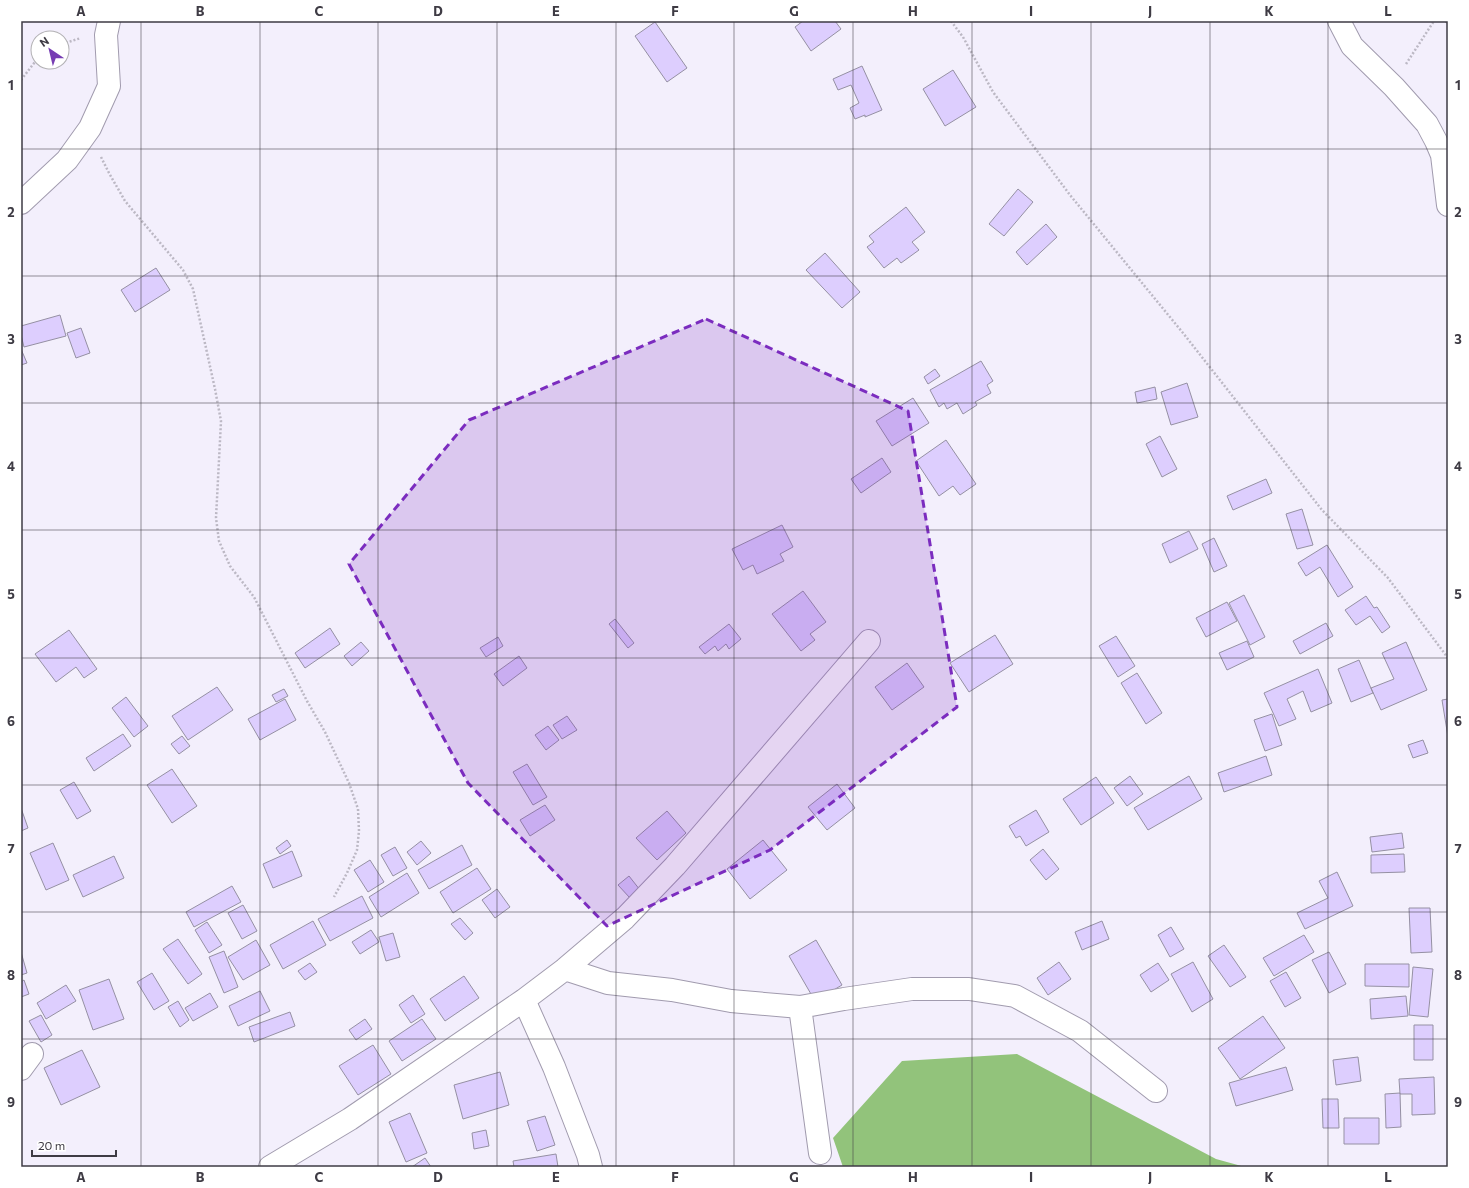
<svg xmlns="http://www.w3.org/2000/svg" width="1469" height="1188" font-family="Commissioner,sans-serif">
<style>
.forest{fill:#92c37b}
.building{fill:#ddcefe;stroke:#9590a3}
.lines{fill:none;stroke-linecap:round;stroke-linejoin:round}
.minor-casing{stroke:#a19bae;stroke-width:24}
.path{stroke:#bcb8c4;stroke-width:2.5;stroke-dasharray:2 2;stroke-linecap:butt}
.minor{stroke:#fff;stroke-width:22}
.rail{stroke:#9f9ca7;stroke-width:3;stroke-dasharray:2 4;stroke-linecap:butt}
.marked{fill:#7b2cbf;fill-opacity:0.2;stroke:#7b2cbf;stroke-width:3;stroke-dasharray:8 5;stroke-linejoin:round}
.grid{fill:none;stroke:#3e3b44;stroke-width:1;stroke-opacity:0.55}
.neatline{fill:none;stroke:#3e3b44;stroke-width:1.5}
.grid-label{font-size:13px;text-anchor:middle;font-weight:bold;fill:#3e3b44}
</style>
<rect width="100%" height="100%" fill="#f3effc"/>
<path class="forest" d="M 1017,1054 L 1216,1159 L 1245,1167 L 843,1167 L 833,1138 L 902,1061 Z"/>
<path class="building" d="M 803,21 L 835,21 L 841,29 L 811,51 L 795,27 Z
M 655,22 L 687,68 L 667,82 L 635,36 Z
M 862,66 L 882,110 L 865,117 L 865,115 L 855,119 L 850,108 L 859,103 L 851,85 L 838,90 L 833,79 Z
M 953,70 L 976,107 L 945,126 L 923,89 Z
M 1018,189 L 1033,202 L 1004,236 L 989,224 Z
M 906,207 L 925,232 L 912,242 L 919,250 L 901,263 L 897,258 L 884,268 L 867,247 L 874,242 L 869,236 Z
M 1046,224 L 1057,237 L 1027,265 L 1016,252 Z
M 825,253 L 860,292 L 842,308 L 806,270 Z
M 156,268 L 170,290 L 135,312 L 121,290 Z
M 60,315 L 66,336 L 24,347 L 21,335 L 21,326 Z
M 81,328 L 90,353 L 76,358 L 67,333 Z
M 21,349 L 27,363 L 21,365 Z
M 981,361 L 993,381 L 987,385 L 991,393 L 975,402 L 977,405 L 963,414 L 957,403 L 947,409 L 944,403 L 939,407 L 930,390 Z
M 935,369 L 940,376 L 928,384 L 924,377 Z
M 1187,383 L 1198,417 L 1171,425 L 1161,392 Z
M 1155,387 L 1157,399 L 1137,403 L 1135,392 Z
M 913,398 L 929,423 L 892,446 L 876,421 Z
M 1160,436 L 1177,469 L 1162,477 L 1146,444 Z
M 946,440 L 976,484 L 960,495 L 953,486 L 939,496 L 916,461 Z
M 882,458 L 891,472 L 861,493 L 851,479 Z
M 1266,479 L 1272,493 L 1233,510 L 1227,496 Z
M 1302,509 L 1313,545 L 1297,549 L 1286,514 Z
M 782,525 L 793,547 L 780,554 L 784,561 L 757,574 L 753,565 L 743,570 L 732,549 Z
M 1189,531 L 1198,549 L 1170,563 L 1162,544 Z
M 1214,538 L 1227,566 L 1214,572 L 1202,544 Z
M 1327,545 L 1353,587 L 1338,597 L 1320,567 L 1306,576 L 1298,563 Z
M 803,591 L 826,622 L 810,634 L 815,640 L 801,651 L 772,614 Z
M 1244,595 L 1265,637 L 1250,645 L 1229,603 Z
M 1366,596 L 1374,608 L 1377,607 L 1390,627 L 1382,633 L 1370,616 L 1356,625 L 1345,610 Z
M 1227,602 L 1237,621 L 1206,637 L 1196,618 Z
M 615,619 L 634,643 L 628,648 L 609,624 Z
M 1326,623 L 1333,636 L 1300,654 L 1293,641 Z
M 729,624 L 741,639 L 729,649 L 726,644 L 718,651 L 715,646 L 705,654 L 699,647 Z
M 330,628 L 340,644 L 305,668 L 295,653 Z
M 69,630 L 97,669 L 84,678 L 76,667 L 56,682 L 35,654 Z
M 995,635 L 1013,664 L 969,692 L 950,663 Z
M 1116,636 L 1135,666 L 1118,677 L 1099,646 Z
M 498,637 L 503,646 L 486,657 L 480,648 Z
M 1247,641 L 1254,657 L 1227,670 L 1219,653 Z
M 361,642 L 369,651 L 352,666 L 344,656 Z
M 1406,642 L 1427,690 L 1381,710 L 1371,688 L 1394,679 L 1382,653 Z
M 519,656 L 527,668 L 503,686 L 494,674 Z
M 1359,660 L 1373,693 L 1351,702 L 1338,669 Z
M 907,663 L 924,687 L 892,710 L 875,687 Z
M 1318,669 L 1332,703 L 1311,712 L 1303,691 L 1287,699 L 1296,719 L 1279,726 L 1264,693 Z
M 1137,673 L 1162,713 L 1146,724 L 1121,683 Z
M 217,687 L 233,710 L 188,740 L 172,716 Z
M 284,689 L 288,696 L 276,702 L 272,695 Z
M 126,697 L 148,726 L 134,737 L 112,708 Z
M 285,699 L 296,720 L 260,740 L 248,719 Z
M 1448,699 L 1448,737 L 1442,700 Z
M 1272,714 L 1282,745 L 1265,751 L 1254,720 Z
M 567,716 L 577,730 L 562,739 L 553,725 Z
M 548,726 L 559,740 L 546,750 L 535,735 Z
M 123,734 L 131,746 L 94,771 L 86,758 Z
M 182,736 L 190,746 L 179,754 L 171,744 Z
M 1423,740 L 1428,753 L 1413,758 L 1408,745 Z
M 1266,756 L 1272,775 L 1224,792 L 1218,773 Z
M 527,764 L 547,797 L 533,805 L 513,772 Z
M 172,769 L 197,806 L 172,823 L 147,785 Z
M 1130,776 L 1143,794 L 1127,806 L 1114,788 Z
M 1189,776 L 1202,799 L 1148,830 L 1134,808 Z
M 1096,777 L 1114,803 L 1081,825 L 1063,799 Z
M 74,782 L 91,811 L 77,819 L 60,790 Z
M 837,784 L 855,808 L 827,830 L 808,807 Z
M 545,805 L 555,820 L 530,836 L 520,820 Z
M 21,808 L 28,828 L 21,831 Z
M 1036,810 L 1049,832 L 1026,846 L 1020,836 L 1016,838 L 1009,826 Z
M 667,811 L 686,833 L 657,860 L 636,838 Z
M 1402,833 L 1404,848 L 1372,852 L 1370,837 Z
M 287,840 L 291,846 L 280,854 L 276,848 Z
M 763,840 L 787,870 L 750,899 L 727,869 Z
M 421,841 L 431,853 L 417,865 L 407,852 Z
M 53,843 L 69,880 L 46,890 L 30,853 Z
M 462,845 L 472,865 L 429,889 L 418,870 Z
M 395,847 L 407,868 L 393,876 L 381,855 Z
M 1043,849 L 1059,869 L 1046,880 L 1030,860 Z
M 292,851 L 302,876 L 273,888 L 263,864 Z
M 1404,854 L 1405,872 L 1371,873 L 1371,855 Z
M 114,856 L 124,878 L 83,897 L 73,875 Z
M 370,860 L 384,882 L 368,892 L 354,870 Z
M 477,868 L 491,889 L 453,913 L 440,892 Z
M 1337,872 L 1353,906 L 1305,929 L 1297,913 L 1328,898 L 1319,881 Z
M 407,873 L 419,893 L 381,917 L 369,897 Z
M 629,876 L 640,890 L 630,898 L 618,885 Z
M 232,886 L 241,902 L 194,927 L 186,912 Z
M 497,889 L 510,907 L 495,918 L 482,900 Z
M 362,896 L 373,918 L 330,941 L 318,919 Z
M 243,905 L 257,931 L 242,939 L 228,913 Z
M 1409,908 L 1430,908 L 1432,952 L 1411,953 Z
M 460,918 L 473,933 L 465,940 L 451,924 Z
M 313,921 L 326,945 L 283,969 L 270,945 Z
M 1102,921 L 1109,939 L 1082,950 L 1075,932 Z
M 207,922 L 222,945 L 209,953 L 195,930 Z
M 1171,927 L 1184,949 L 1170,957 L 1158,935 Z
M 371,930 L 379,942 L 360,954 L 352,942 Z
M 393,933 L 400,957 L 386,961 L 379,937 Z
M 1304,935 L 1314,952 L 1274,976 L 1263,958 Z
M 178,939 L 202,974 L 188,984 L 163,949 Z
M 256,940 L 270,965 L 243,980 L 228,957 Z
M 816,940 L 842,985 L 815,1001 L 789,956 Z
M 1224,945 L 1246,977 L 1230,987 L 1208,956 Z
M 224,951 L 238,987 L 224,993 L 209,957 Z
M 21,952 L 27,973 L 21,975 Z
M 1329,952 L 1346,984 L 1329,993 L 1312,960 Z
M 1059,962 L 1071,979 L 1048,995 L 1037,978 Z
M 1193,962 L 1213,999 L 1192,1012 L 1171,974 Z
M 310,963 L 317,972 L 305,980 L 298,971 Z
M 1158,963 L 1169,980 L 1151,992 L 1140,975 Z
M 1365,964 L 1409,964 L 1409,987 L 1365,986 Z
M 1413,967 L 1433,969 L 1428,1017 L 1409,1015 Z
M 1286,972 L 1301,998 L 1285,1007 L 1270,981 Z
M 152,973 L 169,1001 L 154,1010 L 137,982 Z
M 464,976 L 479,998 L 445,1021 L 430,999 Z
M 109,979 L 124,1019 L 93,1030 L 79,990 Z
M 24,980 L 29,994 L 21,997 L 21,982 Z
M 66,985 L 76,1001 L 46,1019 L 37,1003 Z
M 260,991 L 270,1011 L 238,1026 L 229,1006 Z
M 210,993 L 218,1007 L 193,1021 L 185,1008 Z
M 413,995 L 425,1014 L 411,1023 L 399,1005 Z
M 1406,996 L 1408,1016 L 1371,1019 L 1370,999 Z
M 178,1001 L 189,1020 L 180,1027 L 168,1007 Z
M 290,1012 L 295,1026 L 254,1042 L 249,1027 Z
M 41,1015 L 52,1035 L 41,1042 L 29,1021 Z
M 1263,1016 L 1285,1048 L 1240,1079 L 1218,1048 Z
M 365,1019 L 372,1029 L 356,1040 L 349,1030 Z
M 422,1019 L 436,1039 L 402,1061 L 389,1041 Z
M 1414,1025 L 1433,1025 L 1433,1060 L 1414,1060 Z
M 373,1045 L 391,1074 L 358,1095 L 339,1066 Z
M 82,1050 L 100,1087 L 61,1105 L 44,1068 Z
M 1358,1057 L 1361,1081 L 1336,1085 L 1333,1060 Z
M 1286,1067 L 1293,1090 L 1236,1106 L 1229,1083 Z
M 500,1072 L 509,1105 L 463,1119 L 454,1085 Z
M 1434,1077 L 1435,1114 L 1412,1115 L 1412,1094 L 1400,1094 L 1399,1079 Z
M 1400,1093 L 1401,1127 L 1386,1128 L 1385,1094 Z
M 1322,1099 L 1338,1099 L 1339,1128 L 1323,1128 Z
M 410,1113 L 427,1153 L 406,1162 L 389,1122 Z
M 545,1116 L 555,1145 L 537,1151 L 527,1121 Z
M 1344,1118 L 1379,1118 L 1379,1144 L 1344,1144 Z
M 486,1130 L 489,1146 L 474,1149 L 472,1133 Z
M 556,1154 L 558,1167 L 514,1167 L 513,1161 Z
M 425,1158 L 431,1167 L 412,1167 Z"/>
<g class="lines">
<g class="minor-casing">
<path id="minor" d="M 1339,21 L 1352,46 L 1394,87 L 1427,124 L 1436,141 L 1442,155 L 1448,205
M 21,203 L 67,160 L 90,128 L 109,86 L 106,35 L 109,21
M 565,969 L 608,983 L 672,990 L 731,1001 L 800,1007 L 844,999 L 912,989 L 969,989 L 1015,996 L 1080,1031 L 1156,1091
M 524,1000 L 554,1067 L 588,1155 L 591,1167
M 800,1007 L 820,1153
M 21,1069 L 32,1054
M 270,1167 L 350,1119 L 524,1000 L 565,969 L 625,918 L 675,866 L 869,641"/>
</g>
<path class="path" d="M 951,21 L 963,37 L 993,92 L 1070,195 L 1183,333 L 1322,510 L 1388,578 L 1448,658
M 62,44 L 81,38
M 1406,64 L 1434,21
M 21,80 L 38,58
M 101,157 L 109,173 L 125,201 L 183,270 L 193,289 L 215,389 L 221,421 L 216,518 L 219,541 L 230,566 L 254,597 L 307,701 L 325,732 L 349,783 L 358,809 L 359,831 L 357,850 L 347,873 L 334,897"/>
<use href="#minor" class="minor"/>
<path class="rail" d="M 1446,21 L 1448,23"/>
</g>
<path class="marked" d="M 706,319 L 908,411 L 957,707 L 770,850 L 607,926 L 468,783 L 349,564 L 469,420 Z"/>
<path class="grid" d="M 141,21 L 141,1167M 260,21 L 260,1167M 378,21 L 378,1167M 497,21 L 497,1167M 616,21 L 616,1167M 734,21 L 734,1167M 853,21 L 853,1167M 972,21 L 972,1167M 1091,21 L 1091,1167M 1210,21 L 1210,1167M 1328,21 L 1328,1167M 21,149 L 1448,149M 21,276 L 1448,276M 21,403 L 1448,403M 21,530 L 1448,530M 21,658 L 1448,658M 21,785 L 1448,785M 21,912 L 1448,912M 21,1039 L 1448,1039"/>
<rect width="1469" height="1188" fill="none" stroke="#ffffff" stroke-width="44"/>
<g transform="translate(50 50) rotate(325)"><circle r="19" fill="#ffffff" stroke="#b2b1b4"/>
<path d="M0-3L7 15L0 10L-7 15Z" fill="#773db3"/>
<text y="-6" font-size="11" font-weight="bold" text-anchor="middle" fill="#3e3b44">N</text>
</g>
<path d="M32 1150v6h84v-6" fill="none" stroke="#3e3b44" stroke-width="2"/>
<text x="38" y="1150" font-size="12" fill="#3e3b44" stroke="#ffffff" stroke-width="3" paint-order="stroke">20 m</text>
<rect x="22" y="22" width="1425" height="1144" class="neatline"/>
<g class="grid-label">
<text x="81" y="16">A</text>
<text x="200" y="16">B</text>
<text x="319" y="16">C</text>
<text x="438" y="16">D</text>
<text x="556" y="16">E</text>
<text x="675" y="16">F</text>
<text x="794" y="16">G</text>
<text x="913" y="16">H</text>
<text x="1031" y="16">I</text>
<text x="1150" y="16">J</text>
<text x="1269" y="16">K</text>
<text x="1388" y="16">L</text>
<text x="11" y="90">1</text>
<text x="1458" y="90">1</text>
<text x="11" y="217">2</text>
<text x="1458" y="217">2</text>
<text x="11" y="344">3</text>
<text x="1458" y="344">3</text>
<text x="11" y="471">4</text>
<text x="1458" y="471">4</text>
<text x="11" y="599">5</text>
<text x="1458" y="599">5</text>
<text x="11" y="726">6</text>
<text x="1458" y="726">6</text>
<text x="11" y="853">7</text>
<text x="1458" y="853">7</text>
<text x="11" y="980">8</text>
<text x="1458" y="980">8</text>
<text x="11" y="1107">9</text>
<text x="1458" y="1107">9</text>
<text x="81" y="1182">A</text>
<text x="200" y="1182">B</text>
<text x="319" y="1182">C</text>
<text x="438" y="1182">D</text>
<text x="556" y="1182">E</text>
<text x="675" y="1182">F</text>
<text x="794" y="1182">G</text>
<text x="913" y="1182">H</text>
<text x="1031" y="1182">I</text>
<text x="1150" y="1182">J</text>
<text x="1269" y="1182">K</text>
<text x="1388" y="1182">L</text>
</g>
</svg>
